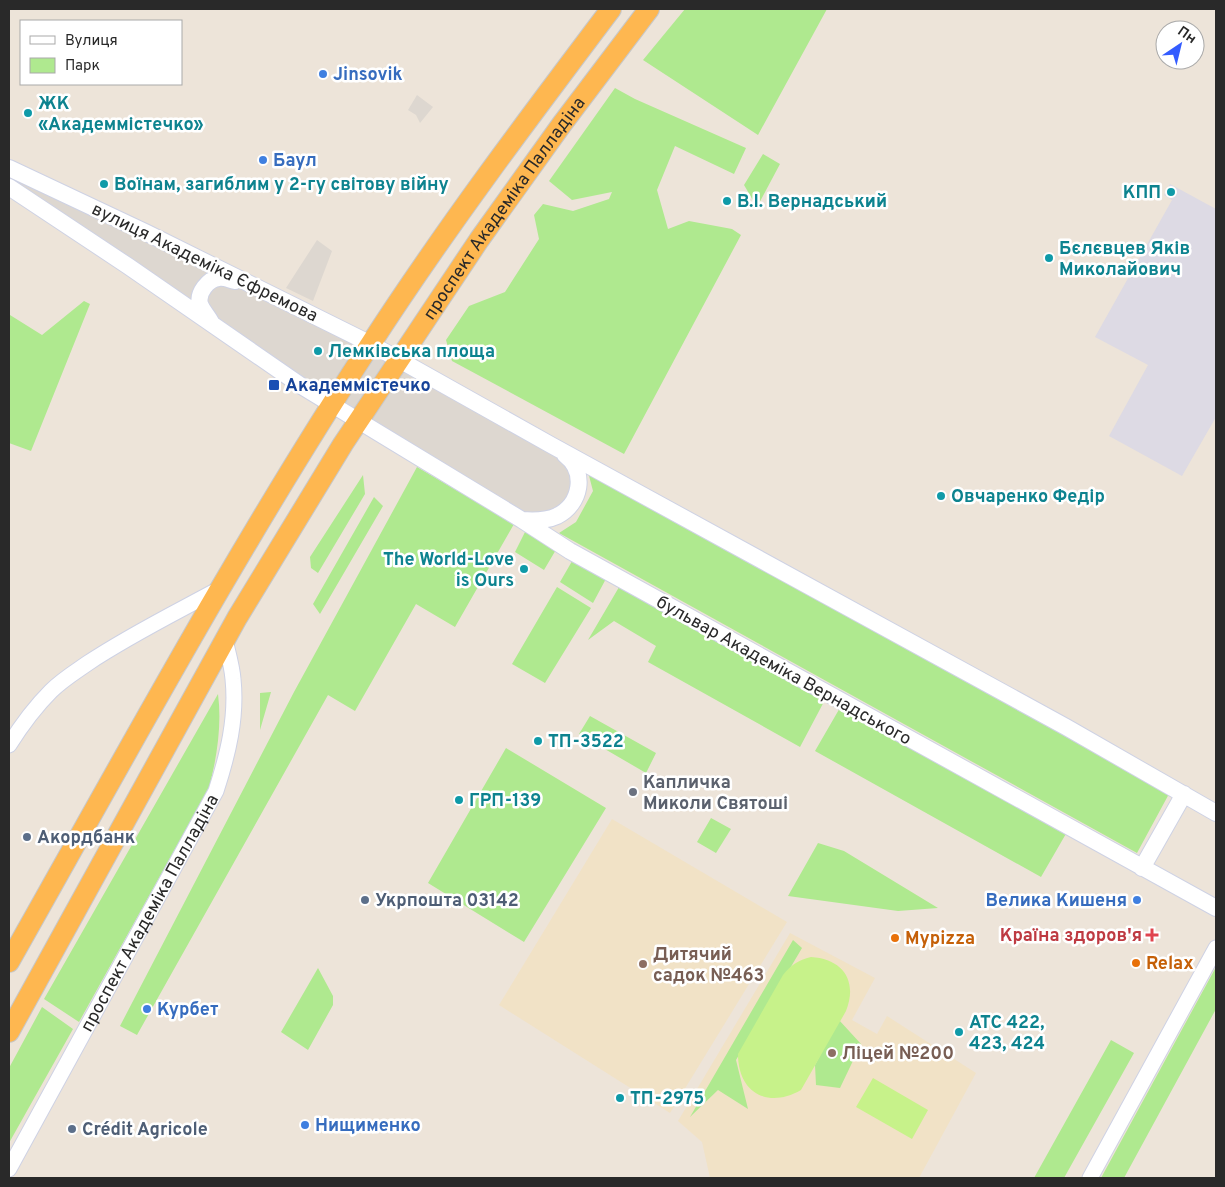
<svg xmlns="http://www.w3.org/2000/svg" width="1225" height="1187" font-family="Overpass,sans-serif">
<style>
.industrial{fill:#dddae4}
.education{fill:#f1e2c6}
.green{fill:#afe98f}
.pitch{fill:#c7f28a}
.plaza{fill:#ddd7d0}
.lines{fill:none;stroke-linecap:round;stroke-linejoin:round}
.tertiary-casing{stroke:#ced2e4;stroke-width:17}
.secondary-casing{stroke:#ced2e4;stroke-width:18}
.trunk-casing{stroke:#c7c7c7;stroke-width:22}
.tertiary{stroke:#fff;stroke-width:15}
.secondary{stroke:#fff;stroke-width:16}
.trunk{stroke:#feb750;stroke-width:20}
.shop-dot{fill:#3f7fe0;stroke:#fff;stroke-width:2}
.culture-dot{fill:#0f9aa8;stroke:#fff;stroke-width:2}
.transit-dot{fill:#1a4fb4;stroke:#fff;stroke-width:2}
.worship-dot{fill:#6b7280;stroke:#fff;stroke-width:2}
.service-dot{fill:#5c6f8a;stroke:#fff;stroke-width:2}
.health-dot{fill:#e0444e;stroke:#fff;stroke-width:2}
.food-dot{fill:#e8710a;stroke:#fff;stroke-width:2}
.education-dot{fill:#8d6e63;stroke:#fff;stroke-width:2}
.labels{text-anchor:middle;stroke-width:5;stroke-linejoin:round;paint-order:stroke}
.shop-label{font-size:18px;font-weight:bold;fill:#366cbe;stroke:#fff;text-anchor:start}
.culture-label{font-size:18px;font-weight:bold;fill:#0d838f;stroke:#fff;text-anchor:start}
.street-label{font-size:18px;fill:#292929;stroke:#fff}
.transit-label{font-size:18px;font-weight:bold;fill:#164399;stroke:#fff;text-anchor:start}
.worship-label{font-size:18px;font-weight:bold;fill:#5b616d;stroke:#fff;text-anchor:start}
.service-label{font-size:18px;font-weight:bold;fill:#4e5e75;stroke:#fff;text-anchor:start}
.health-label{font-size:18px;font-weight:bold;fill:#be3a42;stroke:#fff;text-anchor:end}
.food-label{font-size:18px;font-weight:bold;fill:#c56008;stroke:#fff;text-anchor:start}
.education-label{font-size:18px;font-weight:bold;fill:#785e54;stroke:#fff;text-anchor:start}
</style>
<rect width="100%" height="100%" fill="#ede4d9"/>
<path class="industrial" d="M 1170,184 L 1216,209 L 1216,417 L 1182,476 L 1109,436 L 1148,365 L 1095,337 L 1172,200 L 1164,195 Z"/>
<path class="education" d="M 612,819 L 787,922 L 670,1113 L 499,1005 Z
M 790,933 L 875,978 L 852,1020 L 877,1034 L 887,1016 L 976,1073 L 919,1178 L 710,1178 L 702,1142 L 678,1121 Z"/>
<path class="green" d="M 685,9 L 827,9 L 758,135 L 643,60 Z
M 615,88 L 635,99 L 746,148 L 734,174 L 675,146 L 657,190 L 668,229 L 689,221 L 732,229 L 741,235 L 624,454 L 452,361 L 446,340 L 469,306 L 505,292 L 539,239 L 534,215 L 543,204 L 573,211 L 609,199 L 612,192 L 572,200 L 549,181 Z
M 763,154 L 780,164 L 757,207 L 744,185 Z
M 84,301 L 90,304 L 31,451 L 9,443 L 9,317 L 10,315 L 42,335 Z
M 417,467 L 514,524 L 455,627 L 416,604 L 355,711 L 328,695 L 137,1035 L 120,1026 L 294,692 Z
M 587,468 L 1170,792 L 1137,853 L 559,533 L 576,522 L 593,491 Z
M 363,475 L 365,494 L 318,573 L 311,568 L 310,557 Z
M 374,497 L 383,506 L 320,614 L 313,604 Z
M 526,530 L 557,548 L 544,570 L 515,552 Z
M 575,556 L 608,575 L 593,603 L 560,582 Z
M 622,582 L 827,696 L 800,747 L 648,662 L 656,646 L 614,621 L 588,640 Z
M 557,587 L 591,608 L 545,683 L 512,664 Z
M 271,692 L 260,730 L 260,693 Z
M 218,694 C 222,725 217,757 209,788 L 79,1022 L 44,999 Z
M 841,706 L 1067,832 L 1041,877 L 815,751 Z
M 590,716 L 656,753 L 646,773 L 579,734 Z
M 506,748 L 606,808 L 524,942 L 428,883 Z
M 711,818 L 731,829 L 716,853 L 697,842 Z
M 818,843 L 844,851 L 938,908 L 898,911 L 788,896 Z
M 793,940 L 802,948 L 736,1060 L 748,1109 L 718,1090 L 690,1117 Z
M 1216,967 L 1216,1009 L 1124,1178 L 1101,1178 Z
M 318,968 L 333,996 L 333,1005 L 308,1050 L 281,1032 Z
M 42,1007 L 73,1029 L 9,1143 L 9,1068 Z
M 839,1020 L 861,1044 L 840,1088 L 816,1085 L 815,1065 Z
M 1111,1040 L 1134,1053 L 1064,1178 L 1034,1178 Z"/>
<path class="pitch" d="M 811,957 C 843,959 858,981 846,1011 L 801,1090 C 768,1109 738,1093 738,1054 L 783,975 C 791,965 798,960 811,957 Z
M 873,1078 L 928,1110 L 912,1139 L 856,1107 Z"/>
<path class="plaza" d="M 417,95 L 433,107 L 420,123 L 416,115 L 408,110 Z
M 9,171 L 202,260 L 551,445 L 579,486 L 568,509 L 522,520 L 9,187 Z
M 317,240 L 332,251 L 313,301 L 286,288 Z"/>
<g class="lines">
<g class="tertiary-casing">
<g id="tertiary">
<path d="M 9,745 C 21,726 35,707 51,691 C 62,680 75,672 88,663 C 130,635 175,613 219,589"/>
<path id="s1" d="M 9,1169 L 216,791 C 228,754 237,718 233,679 C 232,666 228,653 225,640"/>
<path d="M 1090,1178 L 1216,948"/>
</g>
</g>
<g class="secondary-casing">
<path id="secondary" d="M 9,168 L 147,233 L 371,344 L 551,445 L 1066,727 L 1216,813
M 9,187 L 128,266 L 303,387 L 522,520 L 570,551 L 1216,908
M 211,322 C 208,316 202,310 200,304 C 197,293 208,279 219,278 C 224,277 230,280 235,281
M 522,520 C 534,521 546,521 557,516 C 581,504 587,472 565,455
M 1142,868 L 1184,794"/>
</g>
<g class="trunk-casing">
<g id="trunk">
<path d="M 9,962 C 126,755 239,545 370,345 C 445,229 528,119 611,9"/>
<path id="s2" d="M 9,1032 L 237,618 L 343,444 L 479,240 L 562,124 L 649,9"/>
</g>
</g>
<use href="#tertiary" class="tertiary"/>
<use href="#secondary" class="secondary"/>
<use href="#trunk" class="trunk"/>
</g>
<g class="shop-dot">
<circle cx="323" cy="74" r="5"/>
<circle cx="263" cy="160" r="5"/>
<circle cx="1137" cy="900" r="5"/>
<circle cx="147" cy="1009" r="5"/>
<circle cx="305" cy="1125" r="5"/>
</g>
<g class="culture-dot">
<circle cx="28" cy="113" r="5"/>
<circle cx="104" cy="184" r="5"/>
<circle cx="1171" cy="192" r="5"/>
<circle cx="727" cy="201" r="5"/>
<circle cx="1049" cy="258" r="5"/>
<circle cx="318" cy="351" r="5"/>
<circle cx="941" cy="496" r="5"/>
<circle cx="524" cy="569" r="5"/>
<circle cx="538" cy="741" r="5"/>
<circle cx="459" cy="800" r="5"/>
<circle cx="959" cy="1032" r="5"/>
<circle cx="620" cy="1098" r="5"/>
</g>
<rect class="transit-dot" x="268" y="379" width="12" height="12" rx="2.5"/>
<circle class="worship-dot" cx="633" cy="792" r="5"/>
<g class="service-dot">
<circle cx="27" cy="837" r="5"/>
<circle cx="365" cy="900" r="5"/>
<circle cx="72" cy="1129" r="5"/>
</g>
<path class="health-dot" d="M1149.5 927.5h5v5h5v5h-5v5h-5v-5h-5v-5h5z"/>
<g class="food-dot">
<circle cx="895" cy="938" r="5"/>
<circle cx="1136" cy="963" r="5"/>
</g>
<g class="education-dot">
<circle cx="643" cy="964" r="5"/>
<circle cx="832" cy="1053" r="5"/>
</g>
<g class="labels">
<g class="shop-label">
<text x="333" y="80">Jinsovik</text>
<text x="273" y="166">Баул</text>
<text x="1127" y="906" text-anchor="end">Велика Кишеня</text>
<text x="157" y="1015">Курбет</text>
<text x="315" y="1131">Нищименко</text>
</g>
<g class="culture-label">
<text x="38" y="109">ЖК<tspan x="38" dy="21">«Академмістечко»</tspan></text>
<text x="114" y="190">Воїнам, загиблим у 2-гу світову війну</text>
<text x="1161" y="198" text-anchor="end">КПП</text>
<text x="737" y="207">В.І. Вернадський</text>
<text x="1059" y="254">Бєлєвцев Яків<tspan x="1059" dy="21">Миколайович</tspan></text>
<text x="328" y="357">Лемківська площа</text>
<text x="951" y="502">Овчаренко Федір</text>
<text x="514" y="565" text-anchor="end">The World-Love<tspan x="514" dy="21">is Ours</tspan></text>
<text x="548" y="747">ТП-3522</text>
<text x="469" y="806">ГРП-139</text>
<text x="969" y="1028">АТС 422,<tspan x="969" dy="21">423, 424</tspan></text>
<text x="630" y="1104">ТП-2975</text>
</g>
<g class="street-label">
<text dy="6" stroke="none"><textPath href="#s2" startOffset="962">проспект Академіка Палладіна</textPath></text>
<text transform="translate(205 262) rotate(26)" y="6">вулиця Академіка Єфремова</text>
<text transform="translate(784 670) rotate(29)" y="6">бульвар Академіка Вернадського</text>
<text dy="6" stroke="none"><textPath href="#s1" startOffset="292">проспект Академіка Палладіна</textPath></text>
</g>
<g class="transit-label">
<text x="285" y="391">Академмістечко</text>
</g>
<g class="worship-label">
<text x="643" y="788">Капличка<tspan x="643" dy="21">Миколи Святоші</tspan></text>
</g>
<g class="service-label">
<text x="37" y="843">Акордбанк</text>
<text x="375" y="906">Укрпошта 03142</text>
<text x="82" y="1135">Crédit Agricole</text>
</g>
<g class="health-label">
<text x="1142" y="941">Країна здоров'я</text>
</g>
<g class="food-label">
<text x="905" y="944">Mypizza</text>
<text x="1146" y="969">Relax</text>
</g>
<g class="education-label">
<text x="653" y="960">Дитячий<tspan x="653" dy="21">садок №463</tspan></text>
<text x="842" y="1059">Ліцей №200</text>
</g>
</g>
<rect width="1225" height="1187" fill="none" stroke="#292929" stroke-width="20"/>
<rect x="20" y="20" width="162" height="65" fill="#ffffff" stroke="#a9a9a9"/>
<rect x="30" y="36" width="25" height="8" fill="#ffffff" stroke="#a9a9a9"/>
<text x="65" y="45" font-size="15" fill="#292929">Вулиця</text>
<rect x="30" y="58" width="25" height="15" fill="#afe98f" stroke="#a9a9a9"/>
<text x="65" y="70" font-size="15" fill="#292929">Парк</text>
<g transform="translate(1180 45) rotate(35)"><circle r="24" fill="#ffffff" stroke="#a9a9a9"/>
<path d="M0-4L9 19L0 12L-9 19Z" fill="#345cff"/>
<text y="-8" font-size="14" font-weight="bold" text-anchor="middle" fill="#292929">Пн</text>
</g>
</svg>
